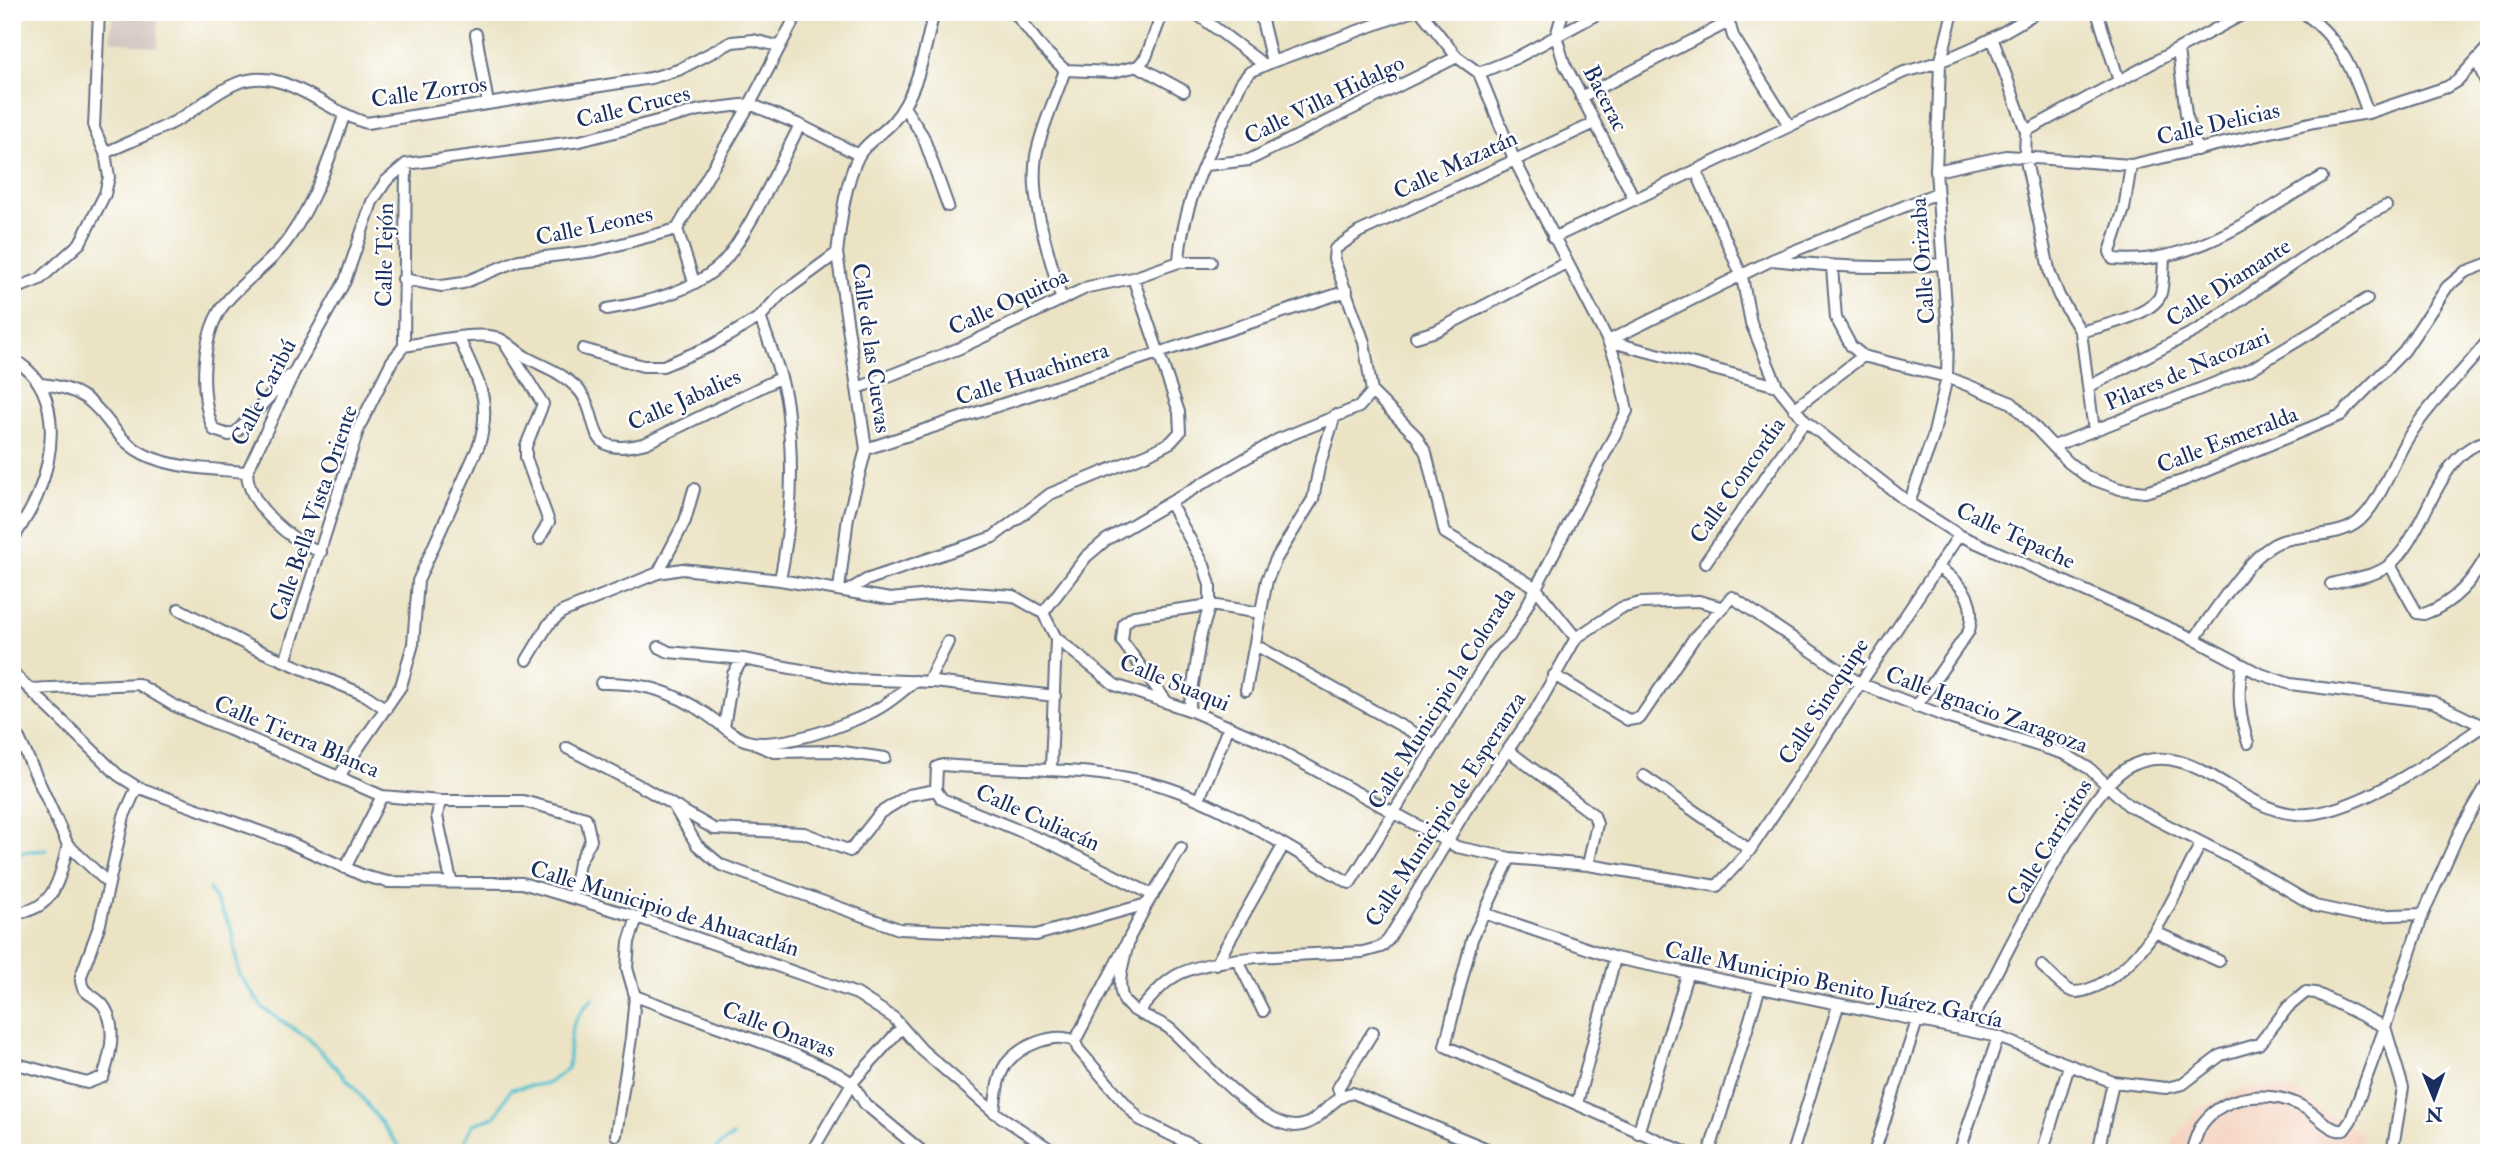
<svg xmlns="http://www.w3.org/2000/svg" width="2501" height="1165" font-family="'IM FELL Double Pica',serif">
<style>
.built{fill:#f4d3c0}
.industrial{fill:#d0c0bc}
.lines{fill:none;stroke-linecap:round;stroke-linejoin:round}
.stream{stroke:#54c0ce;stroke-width:3.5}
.minor-casing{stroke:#646e82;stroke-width:14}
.minor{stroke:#fff;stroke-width:10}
.labels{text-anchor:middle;stroke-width:5;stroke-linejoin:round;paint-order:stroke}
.street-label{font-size:23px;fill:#1b2f5e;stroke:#fff}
</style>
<rect width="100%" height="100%" fill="#fff"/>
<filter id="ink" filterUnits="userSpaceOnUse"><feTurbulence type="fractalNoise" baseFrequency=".0143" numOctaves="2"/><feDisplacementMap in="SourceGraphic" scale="14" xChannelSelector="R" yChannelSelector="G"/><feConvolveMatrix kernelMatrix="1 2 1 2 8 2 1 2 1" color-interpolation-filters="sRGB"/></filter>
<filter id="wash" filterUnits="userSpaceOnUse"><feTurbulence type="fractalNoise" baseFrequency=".00686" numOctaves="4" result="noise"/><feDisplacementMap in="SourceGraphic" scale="28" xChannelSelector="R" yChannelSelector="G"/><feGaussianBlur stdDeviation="1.57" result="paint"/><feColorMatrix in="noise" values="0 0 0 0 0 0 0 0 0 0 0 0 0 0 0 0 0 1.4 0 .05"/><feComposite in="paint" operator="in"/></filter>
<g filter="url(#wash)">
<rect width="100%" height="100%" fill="#ebe3c4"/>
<path class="built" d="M 2264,1086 L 2299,1092 L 2323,1111 L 2363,1133 L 2354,1153 L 2171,1153 L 2172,1142 L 2195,1111 L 2239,1090 Z"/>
<path class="industrial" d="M 113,12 L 157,12 L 158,48 L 110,40 Z"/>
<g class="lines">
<path class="stream" d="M 12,853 L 46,850
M 209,889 L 231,927 L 239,974 L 263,1008 L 309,1039 L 354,1087 L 404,1153
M 26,1149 L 26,1153
M 455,1153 L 462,1147 L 473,1124 L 495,1117 L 511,1089 L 549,1083 L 568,1068 C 571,1033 567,1025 593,998
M 715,1153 L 717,1147 L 733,1136"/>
</g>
</g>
<g filter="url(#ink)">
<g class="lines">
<g class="minor-casing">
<path id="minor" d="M 1014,12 L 1043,49 L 1065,70
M 1194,12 L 1263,64
M 1563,12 L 1556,36 L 1564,63 L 1635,200
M 1726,12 L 1733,36 L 1789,125
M 2097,12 L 2119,81
M 2303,12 C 2341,40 2353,70 2368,113
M 2390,12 L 2392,13
M 476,34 L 488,104
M 1993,40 L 2026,131 L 2025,156 L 2050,274 L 2059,296 L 2081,332 L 2094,431
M 2178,50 L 2186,114 L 2197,150
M 2477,61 L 2489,89
M 1272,62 L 1410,12
M 1138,66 L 1146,57 L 1163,12
M 1065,70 L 1113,72 L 1138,66 L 1184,91
M 1479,73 L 1516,58 L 1601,12
M 1581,97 L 1727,23
M 904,107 L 923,136 L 948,206
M 2026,131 L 2247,12
M 105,153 C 128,142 152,133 174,122 C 210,103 235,68 280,82 C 312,92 336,114 367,123 L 651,78 L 678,70 L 732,42 L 753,40 L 778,46
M 1206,165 L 1249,160 L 1457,57
M 2131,165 L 2124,209 L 2110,252 L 2113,259 C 2192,267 2258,214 2322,177
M 1696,171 L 1742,277 L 1751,323 L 1777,386 L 1805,421 L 1909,503 L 1959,535 L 2194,639 L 2258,673 L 2290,684 L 2433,702 L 2489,729
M 1936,171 L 2006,156 L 2131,165 L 2314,122 L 2368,113 L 2447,87 L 2457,81 L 2489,46
M 677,229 L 694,282
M 1553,238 L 1904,72 C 1954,60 1994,39 2037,12
M 837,253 L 866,449
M 1773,260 C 1830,267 1884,270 1941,264
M 1179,262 L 1211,262
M 1832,267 L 1836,318 L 1851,346 L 1863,356 L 1947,377 L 2012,403 L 2068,462 L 2089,478 L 2120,489 L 2145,492 L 2182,481 L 2341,415 L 2404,351 L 2447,287 L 2465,272 L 2489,263
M 403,279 L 442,286 L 463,283 L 519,260 L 595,251 L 677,229 L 750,104 L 798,12
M 12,290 L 40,279 L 80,243 L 105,194 L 109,177 L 105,153 L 94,128 L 99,12
M 1061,298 C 1050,254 1029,203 1036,156 C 1041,128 1056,97 1065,70
M 607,309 C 644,303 688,293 717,268 C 744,245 782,159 800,125
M 760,317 C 770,346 783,376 787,406 C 794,465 792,522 780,580
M 2081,332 C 2101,326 2150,316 2160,296 C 2164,286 2163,269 2164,258
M 1416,337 L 1436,331 L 1566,263
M 1608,341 L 1772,260 L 1937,193
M 1608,341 L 1777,386
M 404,346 C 425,343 482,329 500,339 C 509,343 517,352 526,357 C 544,367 561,372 576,387 C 605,415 578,461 646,443 L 780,378
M 404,346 L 406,164
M 507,347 L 543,404 L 526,446 L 526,458 L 549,522 L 539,539
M 583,349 L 643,366 L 663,366 L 711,346 L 760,317 L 780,295 L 837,253 C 841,222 844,186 858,157 C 864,144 882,134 892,123 C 919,92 924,51 934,12
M 12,359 C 61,384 56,449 38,494 C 32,510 21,526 12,541
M 289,376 L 237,431 L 229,435 L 214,430 C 198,396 201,331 226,302 C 245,279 272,263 289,238 C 315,201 330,158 344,116
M 41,384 C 111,390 100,436 150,457 C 180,469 215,469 247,472 L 294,372 L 345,281 L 372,202 L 386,181 L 406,164 L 580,141 L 700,110 L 750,104 L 800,125 L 859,155
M 2088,387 L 2199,329 L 2360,218 L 2386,206
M 858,388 L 960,348 L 1088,287 L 1133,278 L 1179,262 C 1182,200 1216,139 1241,83 L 1250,72 L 1272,62 L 1260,12
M 1794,409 L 1863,356
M 2054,446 L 2251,369 L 2367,299
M 247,472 C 248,506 291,541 321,552
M 1170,503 L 1204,565 L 1210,585 L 1210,605 L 1201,634 L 1189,710
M 1909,503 L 1933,437 L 1947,377 L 1948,334 L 1936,171 L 1940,64 L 1953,12
M 1705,563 L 1805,421
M 2390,565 L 2417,613 L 2424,614 C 2455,603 2474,580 2489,551
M 658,573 L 685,521 L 694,489
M 2331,584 C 2348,579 2374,577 2388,566 C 2427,536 2437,448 2489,441
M 839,589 L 848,517 L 866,449 L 1347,291
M 849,590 L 866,580 L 993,537 L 1050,494 L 1150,453 L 1171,442 L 1180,432 L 1179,412 L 1133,278
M 179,609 L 249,646 L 367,696 L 386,709
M 1043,613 L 1086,557 L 1106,540 L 1277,440 L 1359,407 L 1372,392
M 1576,638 L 1535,587 L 1445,533 L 1426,453 L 1416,436 L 1372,392 L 1364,342 L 1334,259 L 1335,249 L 1359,232 L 1595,123
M 2194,639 C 2215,612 2244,562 2273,545 C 2299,531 2337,540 2359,521 C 2382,500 2392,463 2408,438 C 2430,402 2463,373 2489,339
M 1257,646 L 1434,744
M 659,647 L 669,652 L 743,659 L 850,679 L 934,682 L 1055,696
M 286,659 L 359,427 L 392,361 L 404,346
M 527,660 L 548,625 L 562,612 L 658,573 L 682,569 L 780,580 L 890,599 L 959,592 L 1013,596 L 1043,613 L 1056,638 L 1115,685 L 1189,710 L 1262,741 L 1457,847 L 1510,858 L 1588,865 L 1717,886 L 1750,850 L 1959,535
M 2242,667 C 2237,694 2240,717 2248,743
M 12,672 L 118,775 L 137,787 L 286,841 L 364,876 L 388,882 L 522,883 L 637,917 L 857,994 L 894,1018 L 922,1050 L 994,1112 L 1056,1153
M 1554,675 L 1628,720 L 1640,718 L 1694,638 L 1732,597 L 1859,683 L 1949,718 L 2065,754 L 2090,769 L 2128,805 L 2249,867 L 2315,906 L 2362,916 L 2423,914
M 928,682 L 948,642
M 601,683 C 642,682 672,691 706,714 C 718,722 729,733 742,739 C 772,753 853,724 881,707 C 893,700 904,690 915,681
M 30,689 L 138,684 L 173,705 L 382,796 L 440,801 L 523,801 L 586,818 L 591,840 L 579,863 L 573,896
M 1246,690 L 1267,580 L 1276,559 L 1313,499 L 1319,467 L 1335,415
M 1166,701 L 1122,641 L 1124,623 L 1134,616 L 1210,605 L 1261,613
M 1916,707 L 1969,631 C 1977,600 1962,583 1937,567
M 12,723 L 68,845 L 107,882
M 724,727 L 733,674 L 743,659
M 757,745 L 774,752 L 836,751 L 885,758
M 567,748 L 644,788 L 714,829 L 804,833 L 850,851 L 880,813 L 909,795 L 936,790
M 1509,751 L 1594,815 L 1597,824 L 1588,865
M 1051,769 L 1056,638
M 339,776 L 401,686 L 413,644 L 418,581 L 479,445 C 493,399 477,380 459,338
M 1644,776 L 1750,850
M 1199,799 L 1229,726
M 440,801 L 437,816 L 451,881
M 673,805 L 697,845 L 721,865 L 899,929 L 1036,935 L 1147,904
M 1181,848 L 1147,904 L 1075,1041 L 1078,1049 L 1139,1119 L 1207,1153
M 1510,858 L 1472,939 L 1445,1046 L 1687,1153
M 345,868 L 382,796
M 1153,895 L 1052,844 L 942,799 L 936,790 L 937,767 L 943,765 C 1014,771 1086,766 1155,784 C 1217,800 1292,851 1350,883 L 1494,650 L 1509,637 L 1519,621 L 1627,411 L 1618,366 L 1608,341 L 1514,159 L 1479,73 L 1457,57 L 1421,12
M 12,913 C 55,912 59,879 68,845
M 1484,913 L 1615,958 L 1998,1037 L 2113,1082 L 2166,1088 L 2183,1084 L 2221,1055 L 2259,1044 L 2288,1007 L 2306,992 L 2316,993 L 2385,1027 L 2351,1120 L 2344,1130 C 2330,1133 2316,1113 2303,1107 C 2272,1090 2226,1093 2203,1123 C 2197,1131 2194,1143 2191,1153
M 2155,932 L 2219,961
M 1129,940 C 1125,957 1114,986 1125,1002 C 1133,1014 1158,1019 1170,1029 C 1199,1055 1257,1125 1295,1126 C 1320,1126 1329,1096 1353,1093 L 1497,1153
M 1238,961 L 1263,1011
M 1216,964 L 1283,846
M 2042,966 C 2050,973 2060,986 2071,991 C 2079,994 2089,989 2097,986 C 2153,957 2173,896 2201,843
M 635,996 L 796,1055 L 838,1074 L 852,1083 L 865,1104 L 924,1153
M 1139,1011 C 1151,998 1163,982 1179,974 C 1224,953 1312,955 1363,952 L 1381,947 L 1388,940 L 1466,810 L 1535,711 L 1576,638 L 1621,608 L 1640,603 L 1699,601 L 1720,607
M 1967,1030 C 1995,977 2082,793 2127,768 C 2192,730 2242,820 2308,814 C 2361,810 2439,756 2483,726
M 17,1064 L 87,1083 L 103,1077 C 110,1057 118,1025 103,1005 C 93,993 80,995 81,976 L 100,924 L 124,816 L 137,787
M 1341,1096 L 1338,1088 L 1373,1032
M 1577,1104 L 1615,958
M 994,1112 C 996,1097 997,1077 1006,1064 C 1020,1046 1054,1031 1075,1041
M 1638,1133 L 1687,975
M 616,1135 L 631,1038 L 635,996 L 627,968 L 629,942 L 637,917
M 811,1153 L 852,1083 L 902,1027
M 1709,1153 L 1759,990
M 1792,1153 L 1838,1006
M 1874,1153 L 1917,1021
M 1959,1153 L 1998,1037
M 2042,1153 L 2069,1066
M 2098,1153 L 2113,1082
M 2392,1153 L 2403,1088 L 2385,1027 L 2423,914 L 2460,831 L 2489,781"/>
</g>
<use href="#minor" class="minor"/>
</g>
</g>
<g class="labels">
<g class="street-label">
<text transform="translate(429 91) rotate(-8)" y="8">Calle Zorros</text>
<text transform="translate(1606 98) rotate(63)" y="8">Bacerac</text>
<text transform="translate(1324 99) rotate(-26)" y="8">Calle Villa Hidalgo</text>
<text transform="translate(633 106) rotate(-14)" y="8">Calle Cruces</text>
<text transform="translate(2218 123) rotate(-13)" y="8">Calle Delicias</text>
<text transform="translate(1455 164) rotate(-25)" y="8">Calle Mazatán</text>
<text transform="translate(594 225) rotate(-12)" y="8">Calle Leones</text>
<text transform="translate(384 255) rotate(-89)" y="8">Calle Tejón</text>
<text transform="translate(1922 261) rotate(-94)" y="8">Calle Orizaba</text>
<text transform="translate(2228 282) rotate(-33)" y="8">Calle Diamante</text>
<text transform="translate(1008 301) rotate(-25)" y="8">Calle Oquitoa</text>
<text transform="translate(872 348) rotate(82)" y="8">Calle de las Cuevas</text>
<text transform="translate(2187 369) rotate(-23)" y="8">Pilares de Nacozari</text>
<text transform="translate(1032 373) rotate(-18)" y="8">Calle Huachinera</text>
<text transform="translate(263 392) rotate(-63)" y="8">Calle Caribú</text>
<text transform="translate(684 399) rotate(-24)" y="8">Calle Jabalies</text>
<text transform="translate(2227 439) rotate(-21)" y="8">Calle Esmeralda</text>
<text transform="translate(1737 480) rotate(-55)" y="8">Calle Concordia</text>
<text transform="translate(313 513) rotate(-71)" y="8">Calle Bella Vista Oriente</text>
<text transform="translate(2016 535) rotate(25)" y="8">Calle Tepache</text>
<text transform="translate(1175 682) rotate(22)" y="8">Calle Suaqui</text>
<text transform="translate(1441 698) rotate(-58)" y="8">Calle Municipio la Colorada</text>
<text transform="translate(1823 701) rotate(-57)" y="8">Calle Sinoquipe</text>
<text transform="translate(1987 709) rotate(20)" y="8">Calle Ignacio Zaragoza</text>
<text transform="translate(297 736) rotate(23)" y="8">Calle Tierra Blanca</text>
<text transform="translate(1445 809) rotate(-57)" y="8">Calle Municipio de Esperanza</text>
<text transform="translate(1038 817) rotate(24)" y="8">Calle Culiacán</text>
<text transform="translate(2049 842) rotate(-59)" y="8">Calle Carricitos</text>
<text transform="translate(665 908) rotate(17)" y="8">Calle Municipio de Ahuacatlán</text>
<text transform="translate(1834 984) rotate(12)" y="8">Calle Municipio Benito Juárez García</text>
<text transform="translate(779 1029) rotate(21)" y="8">Calle Onavas</text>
</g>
</g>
<rect width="2501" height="1165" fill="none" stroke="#fff" stroke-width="42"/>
<g transform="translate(2434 1098) rotate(179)" stroke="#ffffff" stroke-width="5" paint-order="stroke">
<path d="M0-5L12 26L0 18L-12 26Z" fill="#1b2f5e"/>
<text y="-10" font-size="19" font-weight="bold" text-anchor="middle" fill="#1b2f5e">N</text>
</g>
</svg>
